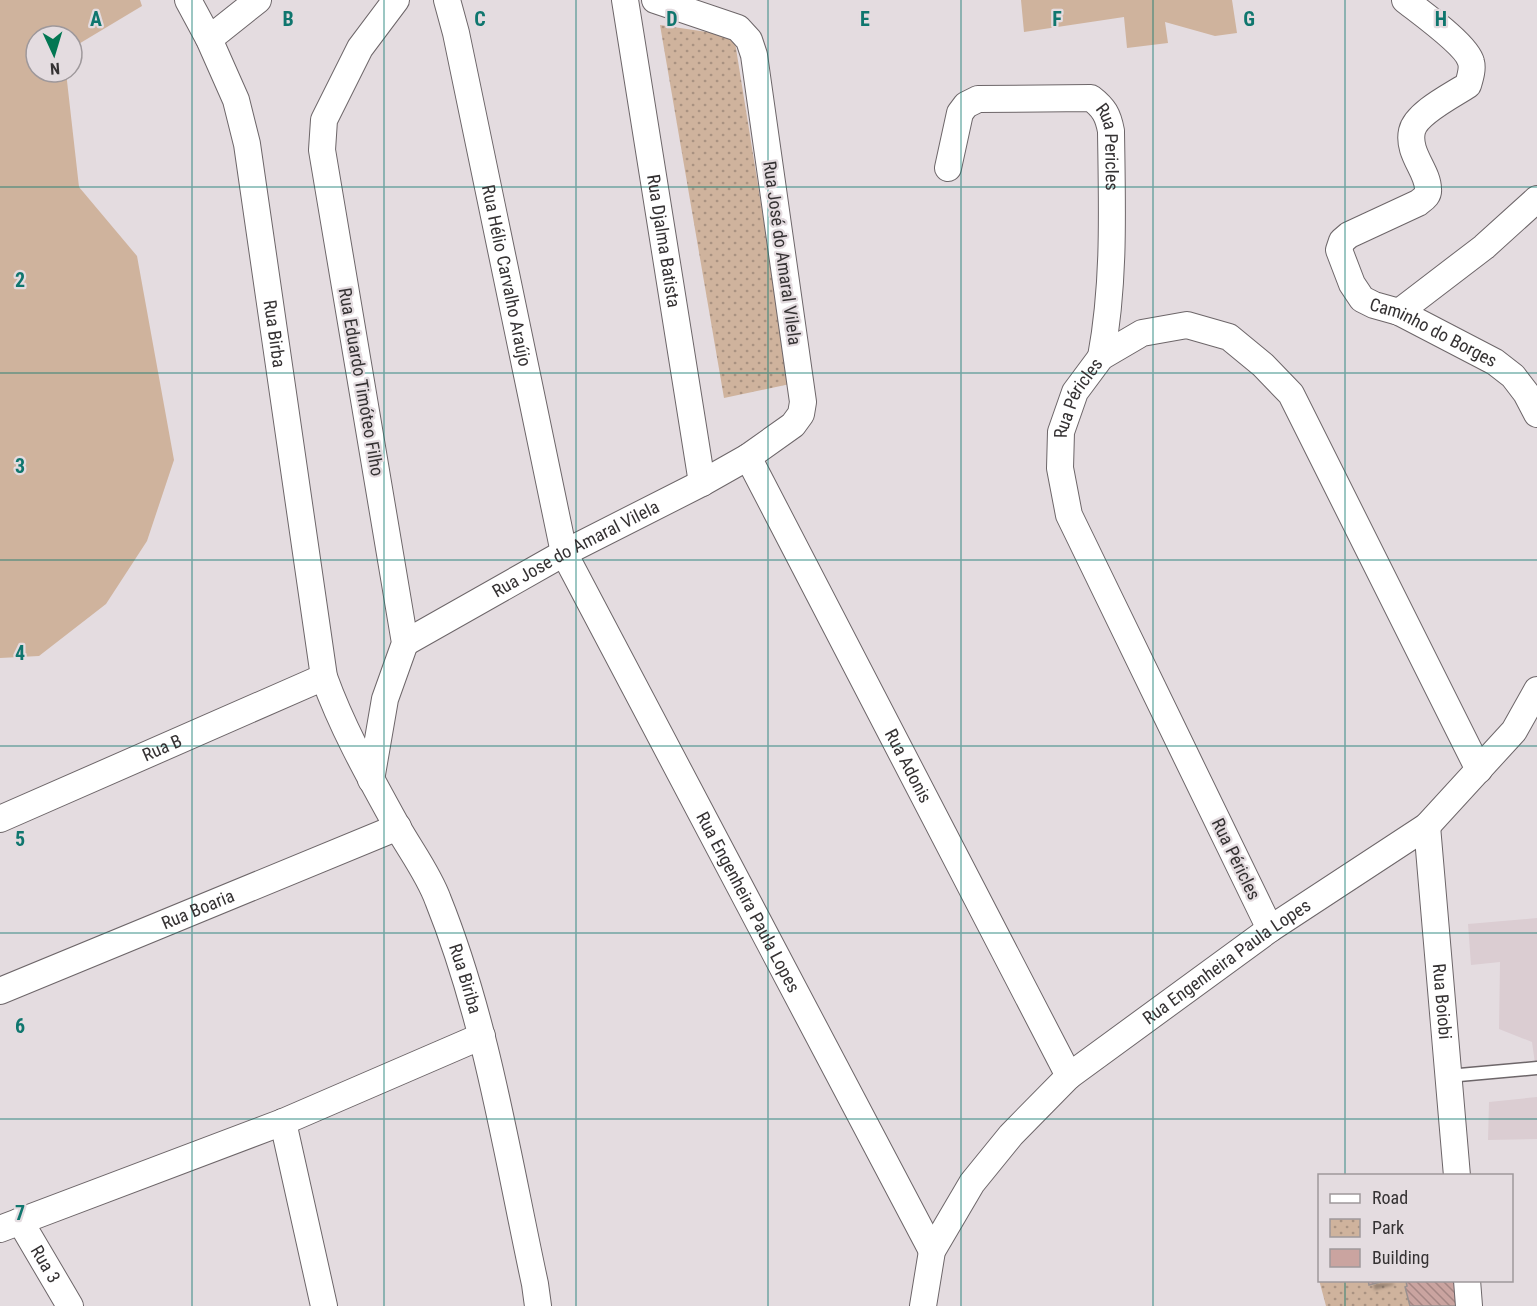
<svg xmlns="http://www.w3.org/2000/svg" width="1537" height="1306" font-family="'Roboto Condensed',sans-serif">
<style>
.built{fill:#dbcdd2}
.grass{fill:#cfb39d}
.park{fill:url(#park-dots)}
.building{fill:url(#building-back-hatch);stroke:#999190;stroke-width:1.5;filter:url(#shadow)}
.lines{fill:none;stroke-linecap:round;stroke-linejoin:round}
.lane-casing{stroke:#6d6669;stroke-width:15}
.street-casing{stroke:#6d6669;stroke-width:28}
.lane{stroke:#fff;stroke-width:12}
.street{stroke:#fff;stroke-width:26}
.grid{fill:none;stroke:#0f766e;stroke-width:1.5;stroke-opacity:0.55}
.labels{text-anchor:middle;stroke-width:4.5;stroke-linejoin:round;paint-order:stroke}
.street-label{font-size:18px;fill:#353233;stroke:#e4dce0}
.grid-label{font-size:20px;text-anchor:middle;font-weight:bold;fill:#0f766e;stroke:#e4dce0;stroke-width:4.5;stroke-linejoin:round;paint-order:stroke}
</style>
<defs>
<pattern id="park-dots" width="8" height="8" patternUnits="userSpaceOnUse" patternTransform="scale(1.5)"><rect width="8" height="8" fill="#cfb39d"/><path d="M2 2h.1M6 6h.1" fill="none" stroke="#a99281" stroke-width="1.8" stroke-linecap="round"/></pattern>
<pattern id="building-back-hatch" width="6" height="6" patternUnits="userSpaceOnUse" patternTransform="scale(1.5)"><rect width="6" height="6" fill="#caa4a0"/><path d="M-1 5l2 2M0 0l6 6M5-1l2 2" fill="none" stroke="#a58683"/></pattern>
<filter id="shadow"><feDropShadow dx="6" dy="4" stdDeviation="1.5" flood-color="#0004"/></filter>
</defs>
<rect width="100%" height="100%" fill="#e4dce0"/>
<path class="built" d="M 1537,918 L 1537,1078 L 1532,1042 L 1499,1029 L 1500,962 L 1471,965 L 1468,924 Z
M 1537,1097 L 1537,1139 L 1488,1140 L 1489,1102 Z"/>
<path class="grass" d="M 0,0 L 140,0 L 142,6 L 72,48 L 72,36 L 36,36 L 36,72 L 66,72 L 79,187 L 137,256 L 174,460 L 147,541 L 106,604 L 39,656 L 0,658 Z
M 1021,0 L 1232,0 L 1237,33 L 1215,36 L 1165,22 L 1168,43 L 1127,48 L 1124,17 L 1024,32 Z"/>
<path class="park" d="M 660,25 L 734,36 L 790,384 L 724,398 Z
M 1319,1275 L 1320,1280 L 1449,1281 L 1451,1306 L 1326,1306 L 1318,1276 Z"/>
<path class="building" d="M 1368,1280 L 1388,1280 L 1369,1285 Z
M 1455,1280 L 1461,1306 L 1410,1306 L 1405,1287 L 1407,1286 L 1406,1281 Z"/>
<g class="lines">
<g class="lane-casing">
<path id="lane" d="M 1448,1076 L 1537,1068"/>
</g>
<g class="street-casing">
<g id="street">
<path id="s1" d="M 188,0 L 209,39 L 236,100 L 247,144 L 324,677 C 343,730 371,779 398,828 C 411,851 429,875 438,900 C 487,1022 507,1155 535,1284 L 538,1306"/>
<path id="s2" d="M 447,0 L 456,33 L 564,553 L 932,1251"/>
<path id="s3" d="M 625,0 L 702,483"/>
<path id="s4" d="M 1405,0 C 1420,12 1467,45 1471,62 C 1473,69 1470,78 1468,85 C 1453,95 1416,113 1412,131 C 1407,153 1428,171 1428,189 C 1429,196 1423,199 1418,203 L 1349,235 L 1342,241 L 1339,250 L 1352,284 L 1362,299 L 1374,305 L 1399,312 L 1495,362 L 1513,376 L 1526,393 L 1537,414"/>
<path d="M 209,39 L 258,0"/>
<path id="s5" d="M 948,168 L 960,113 L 966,105 L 978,99 L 1091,98 C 1104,108 1108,115 1111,131 C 1112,206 1115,282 1101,357"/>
<path d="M 1399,312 L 1484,247 L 1537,199"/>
<path id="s6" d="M 748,457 L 1069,1076"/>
<path id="s7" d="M 405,643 L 564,553 L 702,483 L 748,457 L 793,425 L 801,414 L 803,402 L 754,55 L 749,40 L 738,28 L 655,0"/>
<path d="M 371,780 L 385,699 L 405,643 L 322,150 L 324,120 L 360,48 L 396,0"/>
<path id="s8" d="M 0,819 L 324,677"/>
<path id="s9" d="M 1427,826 L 1457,1176"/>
<path id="s10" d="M 1270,929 L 1069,515 L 1060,468 L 1061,432 L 1075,392 L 1101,357 L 1142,333 L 1187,325 L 1229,337 L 1263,365 L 1291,394 L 1479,770"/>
<path id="s11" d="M 0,991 L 398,827"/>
<path d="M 283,1122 L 324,1306"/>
<path id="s12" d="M 20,1221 L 70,1306"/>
<path d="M 0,1229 L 283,1122 L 482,1036"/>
<path d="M 1467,1280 L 1469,1306"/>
<path id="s13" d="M 923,1306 L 932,1251 L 972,1183 L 1011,1135 L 1069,1076 L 1270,929 L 1427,826 L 1514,731 L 1537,690"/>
</g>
</g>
<use href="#lane" class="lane"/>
<use href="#street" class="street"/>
</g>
<path class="grid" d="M 192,0 L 192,1306M 384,0 L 384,1306M 576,0 L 576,1306M 768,0 L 768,1306M 961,0 L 961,1306M 1153,0 L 1153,1306M 1345,0 L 1345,1176M 0,187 L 1537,187M 0,373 L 1537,373M 0,560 L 1537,560M 0,746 L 1537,746M 0,933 L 1537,933M 0,1119 L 1537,1119M 1345,1280 L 1345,1306"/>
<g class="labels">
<g class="street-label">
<text dy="6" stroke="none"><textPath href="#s5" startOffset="248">Rua Pericles</textPath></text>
<text dy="6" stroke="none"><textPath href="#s3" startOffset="244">Rua Djalma Batista</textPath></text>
<text transform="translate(782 253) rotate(82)" y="6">Rua José do Amaral Vilela</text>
<text dy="6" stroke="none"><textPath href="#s2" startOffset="282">Rua Hélio Carvalho Araújo</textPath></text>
<text dy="6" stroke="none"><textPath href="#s1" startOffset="348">Rua Birba</textPath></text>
<text dy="6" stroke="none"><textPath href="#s4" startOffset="496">Caminho do Borges</textPath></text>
<text transform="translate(361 382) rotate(80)" y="6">Rua Eduardo Timóteo Filho</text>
<text dy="6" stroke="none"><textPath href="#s10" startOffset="582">Rua Péricles</textPath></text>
<text dy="6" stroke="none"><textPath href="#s7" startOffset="195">Rua Jose do Amaral Vilela</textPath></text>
<text dy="6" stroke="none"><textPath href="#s8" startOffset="177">Rua B</textPath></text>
<text dy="6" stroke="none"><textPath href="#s6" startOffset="348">Rua Adonis</textPath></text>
<text transform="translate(1236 859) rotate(64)" y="6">Rua Péricles</text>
<text dy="6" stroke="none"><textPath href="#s2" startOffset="960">Rua Engenheira Paula Lopes</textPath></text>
<text dy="6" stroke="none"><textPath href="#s11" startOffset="214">Rua Boaria</textPath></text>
<text dy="6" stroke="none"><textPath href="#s13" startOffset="474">Rua Engenheira Paula Lopes</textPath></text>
<text dy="6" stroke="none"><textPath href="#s1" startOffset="1029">Rua Biriba</textPath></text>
<text dy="6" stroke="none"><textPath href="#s9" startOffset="176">Rua Boiobi</textPath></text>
<text dy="6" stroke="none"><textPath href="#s12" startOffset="50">Rua 3</textPath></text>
</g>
</g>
<g class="grid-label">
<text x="96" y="26">A</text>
<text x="288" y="26">B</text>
<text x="480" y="26">C</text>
<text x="672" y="26">D</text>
<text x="865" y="26">E</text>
<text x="1057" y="26">F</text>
<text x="1249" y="26">G</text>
<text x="1441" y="26">H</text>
<text x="20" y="287">2</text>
<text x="20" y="473">3</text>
<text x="20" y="660">4</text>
<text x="20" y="846">5</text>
<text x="20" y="1033">6</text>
<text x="20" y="1220">7</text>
</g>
<rect x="1318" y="1174" width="195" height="108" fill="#e4dce0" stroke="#9e989b" stroke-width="1.5"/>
<rect x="1330" y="1194" width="30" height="9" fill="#ffffff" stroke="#9e989b" stroke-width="1.5"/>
<text x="1372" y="1204" font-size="18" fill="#353233">Road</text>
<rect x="1330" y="1219" width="30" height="18" fill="url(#park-dots)" stroke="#9e989b" stroke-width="1.5"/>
<text x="1372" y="1234" font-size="18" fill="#353233">Park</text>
<rect x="1330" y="1249" width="30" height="18" fill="#caa4a0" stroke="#9e989b" stroke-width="1.5"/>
<text x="1372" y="1264" font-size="18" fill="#353233">Building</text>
<g transform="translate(54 54) rotate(176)"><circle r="28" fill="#e4dce0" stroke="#9e989b" stroke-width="1.5"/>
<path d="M0-4.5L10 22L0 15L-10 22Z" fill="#027753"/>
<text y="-9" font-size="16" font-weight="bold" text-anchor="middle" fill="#353233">N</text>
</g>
</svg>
